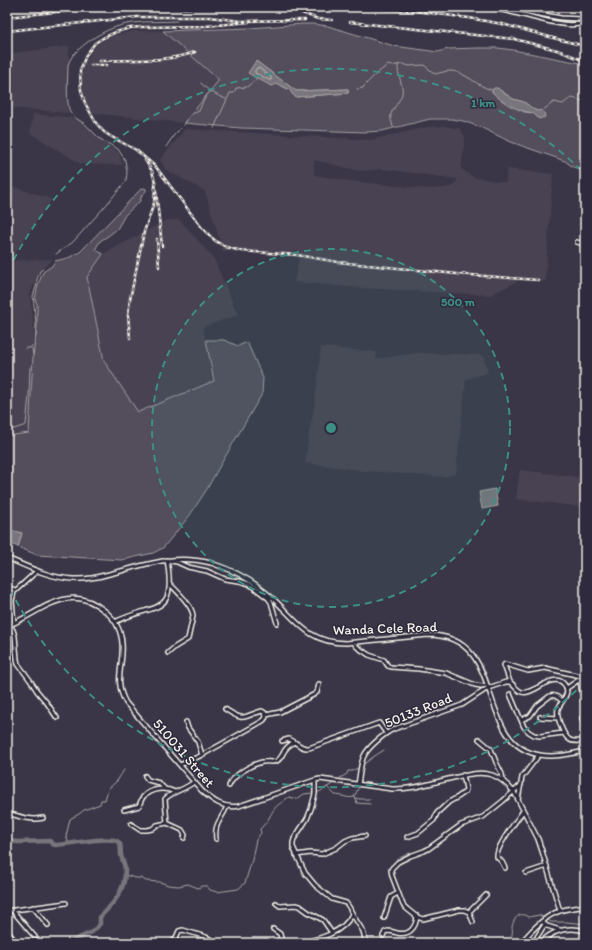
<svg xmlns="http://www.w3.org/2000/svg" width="592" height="950" font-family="Itim,sans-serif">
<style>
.built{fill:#484352;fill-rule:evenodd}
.green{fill:#534e5c;stroke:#a4a0a2;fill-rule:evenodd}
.water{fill:#78747b;stroke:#aaa6a7}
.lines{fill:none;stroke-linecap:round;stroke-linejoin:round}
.shore{stroke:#c2bfbc;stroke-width:1}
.stream{stroke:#aaa6a7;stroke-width:1}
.river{stroke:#78747b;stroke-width:4.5}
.minor-casing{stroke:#f4f1e8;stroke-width:6}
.minor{stroke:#2f2a3d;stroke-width:3}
.rail-casing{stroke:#f4f1e8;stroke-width:2.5}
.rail{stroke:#2f2a3d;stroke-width:1;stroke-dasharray:3;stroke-linecap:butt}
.ring{fill:none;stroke:#3d8f86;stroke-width:2;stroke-dasharray:7 5}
.labels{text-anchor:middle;stroke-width:3;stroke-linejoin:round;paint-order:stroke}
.street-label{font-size:14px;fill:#f4f1e8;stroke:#2f2a3d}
.centre{fill:#3d8f86;stroke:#2f2a3d;stroke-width:2}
.ring-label{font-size:12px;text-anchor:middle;font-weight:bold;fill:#3d8f86;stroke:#2f2a3d;stroke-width:3;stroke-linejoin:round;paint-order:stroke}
</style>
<rect width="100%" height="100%" fill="#3b3647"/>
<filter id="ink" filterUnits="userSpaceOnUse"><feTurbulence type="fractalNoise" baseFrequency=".025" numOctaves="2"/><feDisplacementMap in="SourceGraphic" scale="8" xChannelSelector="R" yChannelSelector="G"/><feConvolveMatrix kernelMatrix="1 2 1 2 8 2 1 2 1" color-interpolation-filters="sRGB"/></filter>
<g filter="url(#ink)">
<path class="built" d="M 134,31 L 163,31 L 220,80 L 184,123 L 92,113 L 82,93 L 82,76 L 85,62 L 96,45 L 111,36 Z
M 69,46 L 68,113 L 11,108 L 7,76 L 7,54 Z
M 33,114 L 76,118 L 119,153 L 123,165 L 81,164 L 30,133 Z
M 444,126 L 460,129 L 465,137 L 461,169 L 473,177 L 506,183 L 507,169 L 553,174 L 545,282 L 520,280 L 490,295 L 360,288 L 294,282 L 299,257 L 223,251 L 205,191 L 166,170 L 160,160 L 185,129 L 371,140 L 427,127 ZM 314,160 L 360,171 L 383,169 L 458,179 L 452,187 L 431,189 L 357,182 L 314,175 Z
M 7,185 L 52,199 L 13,256 L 7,256 Z
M 167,220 L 180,220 L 214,259 L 238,315 L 203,327 L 214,381 L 138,412 L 104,361 L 87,277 L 103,254 Z
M 53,259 L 39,271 L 30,294 L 35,340 L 33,357 L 29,433 L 7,436 L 7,261 Z
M 321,347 L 377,352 L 376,359 L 416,353 L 483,355 L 488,373 L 466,379 L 456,474 L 444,477 L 366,471 L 305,463 L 309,433 L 315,402 Z
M 520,470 L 585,478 L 585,488 L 583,507 L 516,499 Z"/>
<path class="green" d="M 303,24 L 313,24 L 328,26 L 394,46 L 438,52 L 448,49 L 477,48 L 498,48 L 513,50 L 585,64 L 585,171 L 573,167 L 565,161 L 511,142 L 480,127 L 463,121 L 452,119 L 430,119 L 382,131 L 366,132 L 241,128 L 184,123 L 219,80 L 163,31 L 250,28 ZM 256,61 L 296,91 L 348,89 L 349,92 L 348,93 L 296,97 L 290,90 L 278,84 ZM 497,88 L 513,99 L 524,102 L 532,109 L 538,111 L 535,115 L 533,113 L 524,112 L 500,99 Z
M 145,188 L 146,189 L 146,191 L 142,195 L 140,201 L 125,215 L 117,229 L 108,236 L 100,241 L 96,248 L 96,250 L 103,254 L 87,277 L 104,361 L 138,412 L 214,381 L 206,340 L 224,340 L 238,346 L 247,342 L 263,378 L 262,394 L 218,469 L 207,489 L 190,515 L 163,548 L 153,553 L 122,560 L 37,555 L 18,547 L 22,533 L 7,529 L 7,436 L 29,433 L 33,357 L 37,326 L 37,304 L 35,299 L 38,285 L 43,272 L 52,266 L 55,261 L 68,258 L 80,252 L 141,189 Z"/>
<path class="water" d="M 256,61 L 296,91 L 348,89 L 348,93 L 296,97 L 292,94 L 290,90 L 278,84 L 271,86 L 248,73 Z
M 494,88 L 497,88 L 513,99 L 524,102 L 535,110 L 538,111 L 542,110 L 544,112 L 545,117 L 539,119 L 533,113 C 517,111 503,103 492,92 L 492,90 Z
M 495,489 L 498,506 L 482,509 L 479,492 Z
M 10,530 L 22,533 L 18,547 L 7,542 L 7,537 L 8,535 L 7,534 L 7,532 Z"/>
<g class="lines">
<path class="shore" d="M 257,68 L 259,68 L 271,77 L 271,80 L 269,80 L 255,73 L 255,71 Z"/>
<path class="stream" d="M 201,83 C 206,90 218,96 226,99
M 357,89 L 363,88 C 368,80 381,70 388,65 L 391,66 L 403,64 L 409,66 L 424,65 L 435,74 C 440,73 445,71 451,71 C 464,71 478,87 492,90
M 543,110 L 554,102 L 563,104 C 575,93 573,101 585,101
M 71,114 C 65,104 68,78 68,65 C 71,55 78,50 85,44 C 99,33 116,25 133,23 C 148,21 163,22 177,21
M 184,125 C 187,121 189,115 194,113 C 196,112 198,112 199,111 C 202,104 205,96 211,91
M 393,127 C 392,123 390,118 391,114 C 393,107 400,102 402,94 C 404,86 397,75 398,65
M 214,128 L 230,93 L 234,93 L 236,88 L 247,87 L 257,78
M 166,147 L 174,135 L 181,128
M 56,254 L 73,242 L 107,204 L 126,181 L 127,172 L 125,160 L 118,149 L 100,139 L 85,124 L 74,117
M 34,342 L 36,336 L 36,324 L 33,296 L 36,287 L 37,279 L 40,271 L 43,269
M 25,348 L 30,348 L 33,345
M 32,348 L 33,355
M 8,431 L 26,425 L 29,396 L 30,367
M 365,763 L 368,761 L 373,757 L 384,750
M 340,778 L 347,774 L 348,771 L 352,771 L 358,768
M 327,787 L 335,795 C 342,795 348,799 354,797 L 358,789
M 316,793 L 319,792 L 334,783
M 355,797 L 357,803 L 370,804
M 355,798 L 360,799 L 370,799
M 69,844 L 66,836 L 70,819 L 79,814 L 84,810 L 100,804 L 101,800 L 105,800 L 108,789 L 117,781 L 124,770
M 125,873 L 128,876 L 136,878 L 141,878 L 146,881 L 160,882 L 168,885 L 179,886 L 188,884 L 198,888 L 202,886 L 207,886 L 210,890 L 217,892 L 238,889 L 245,883 L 252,860 L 253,854 L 254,849 L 256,840 L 261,833 L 260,829 C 264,825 268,821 270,816 C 274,809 276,805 283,802 L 283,801 L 289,797 L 297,799 L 304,794 L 313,793
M 548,920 L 551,922 L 567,922 L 585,924
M 508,943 C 510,940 512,937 512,934 C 513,931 512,929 512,927 C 514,917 520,911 529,917 L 539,915 L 543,917"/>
<path class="river" d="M 7,841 L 18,842 L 50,841 L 52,844 L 56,845 C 73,844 99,837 114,840 C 123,842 120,849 121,855 C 122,860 125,865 125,870 C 126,890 113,904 100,917 L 100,924 L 92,932 L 68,943"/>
<g class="minor-casing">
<path id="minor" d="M 488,7 C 505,10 522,15 539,19 C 554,23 570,27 585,23
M 501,7 L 561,18 L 580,19 L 585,18
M 577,242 L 580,243
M 7,558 C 28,567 50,578 73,579 C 90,580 105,575 121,571 C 152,562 179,555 211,563 C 230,569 249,578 264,591 C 294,614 303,643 346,643 L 428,635 C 509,635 473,744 540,755 C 555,758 570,754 585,751
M 171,561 L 177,562 L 188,567 L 207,571 L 225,579 L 239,581 L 249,584 L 255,588 L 268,598 L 271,602 L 277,623
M 7,587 L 15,590
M 115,622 C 155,602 177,618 167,560
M 14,623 L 12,601 L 14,592 L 37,571
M 10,625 L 13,630 L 15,636 L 17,659 L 18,664 L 30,680 L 37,691 L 47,703 L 57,718
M 7,626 C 41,613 69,580 105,611 C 115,619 121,631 122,643 C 124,666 113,680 126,703 L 202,791 C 213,801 224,809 239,806 L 315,780 L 320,779 L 392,789 C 413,790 433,782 453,778 C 466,775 479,771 492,775 C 501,778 508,785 514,792 L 538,839 L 542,851 L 560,911
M 354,643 L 357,647 L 369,655 L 384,660 L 388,666 L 391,667 L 419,669 L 446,673 L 475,685 L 481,686 L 487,685
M 168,653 L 175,647 L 188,639 L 193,616 C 193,606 177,591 170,584
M 580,680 L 583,700 L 585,705
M 510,682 L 504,665 L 505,664 L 528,671 L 545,668 L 585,677
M 567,688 L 580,679
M 510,694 L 524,727 L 529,732 L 534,735 L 540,736 L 564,733
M 266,715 L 280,712 L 315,694 L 317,692 L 319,684
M 540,717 L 558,718
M 582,718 L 585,730
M 521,720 L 530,716 L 537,706 L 550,696 C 555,694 559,698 562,701
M 186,722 L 188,728 L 198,742 L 202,755
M 479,739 L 491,749 L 496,762 L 502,774 L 503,781
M 282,741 L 289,739 C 297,742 300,749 309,748 L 379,723 L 386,733
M 180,765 L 202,755 L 261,722 L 264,720 L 266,717 L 265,713 L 262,711 C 242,716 246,723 225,709
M 145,776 L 148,780 L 159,783 L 165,789
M 315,780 L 315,794 L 311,809 L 307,819 L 294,839 L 293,843 L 293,847 L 305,873 L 315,885 L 332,899 L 346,903 L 349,907 L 354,917 L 363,931 L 366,943
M 358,784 C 360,775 360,764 364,756 C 368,747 385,733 394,729 L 462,705 L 488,688 L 506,682 L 510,682 C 514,685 517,691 522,692 C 532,696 554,671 564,684 C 572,693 561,701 558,709 C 556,716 563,736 570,740 C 574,742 580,741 585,741
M 229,786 C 233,775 250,765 262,762 C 267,761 273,763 277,761 C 282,758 282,754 285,750 C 287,747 291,744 294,742
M 518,800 L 522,777 L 539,755
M 124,810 L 139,806 C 140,803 141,800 143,797 C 151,788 165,787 175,792
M 7,813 C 18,816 31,821 43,818
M 167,823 L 182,830 L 185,835 L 184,838
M 131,824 L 140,830 L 147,830 L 152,829 L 157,825 L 167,823 L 165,799 C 173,791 184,790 194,782
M 407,837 L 418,833 L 434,820 L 437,813 L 449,802 L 458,797 L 465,792 L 466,789 L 463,775
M 216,839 C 214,822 222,820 227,806
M 296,855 L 310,853 L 322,854 L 336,848 L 345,841 L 352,838 L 365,836
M 505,868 L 502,862 L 497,857 C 496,846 517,820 523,811
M 526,873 L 547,866
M 486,895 L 469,912 L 464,910 L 459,910 L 423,919 L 417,917 L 407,909 L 403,905 L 392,876 L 391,870 L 392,868 L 398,862 L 410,856 L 424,851 L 428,849 L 461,825 L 483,817 L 503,801 L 521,785
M 276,903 L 280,906 L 296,905 L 300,906 L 308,912 L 323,920 L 332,933
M 33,907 L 48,925
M 12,910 L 35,937
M 7,911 L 66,903
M 469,912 L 473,922
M 384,918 L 391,897 L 398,893
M 543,922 L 547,926 L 560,930
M 273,929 L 280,934 L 282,943
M 7,931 L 17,943
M 383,936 L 385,932 L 388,931 C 391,931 394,932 397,933 C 410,936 416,927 417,916
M 171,943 L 175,940 L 179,931 L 183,930 L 206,937 L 217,943
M 300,943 C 318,939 344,933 352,914
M 521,943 C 530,932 546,915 560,911 C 568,908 577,908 585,906
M 535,943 L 537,937 L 545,924
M 540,943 C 553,930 567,926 585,931"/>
</g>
<use href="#minor" class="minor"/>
<g class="rail-casing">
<path id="rail" d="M 294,10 L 318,19 L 332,20
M 7,17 L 94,8 L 365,8 L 415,11 L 469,18 L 502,24 L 557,39 L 585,46
M 249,22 L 206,26 L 141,27 L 130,28 L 116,32 L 103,38 L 95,43 L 86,55 L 80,71 L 81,90 L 85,103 L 96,123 L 104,132 L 110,136 L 136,150 L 156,167 L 202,228 L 211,237 L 217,242 L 226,247 L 242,251 L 297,255 L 338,262 L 457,274 L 538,280
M 350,22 L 368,24 L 514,39 L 557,50 L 585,61
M 7,31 L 137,17 L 210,17 L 240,21 L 305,20
M 100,61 C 132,59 164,63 195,52
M 91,65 L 107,65
M 145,160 L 152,171 L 155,182 L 162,246
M 157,239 L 159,267
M 130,338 L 128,315 L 130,299 L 144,232 L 154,203 L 155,186"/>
</g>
<use href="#rail" class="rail"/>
</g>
</g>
<circle cx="331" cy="428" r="179" fill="#3d8f86" fill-opacity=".12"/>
<g class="ring">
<circle cx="331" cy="428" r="179"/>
<path d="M585 682A359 359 0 0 1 8 585M8 271A359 359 0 0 1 585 174"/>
</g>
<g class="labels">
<g class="street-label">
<text transform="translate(385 628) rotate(-2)" y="5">Wanda Cele Road</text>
<text transform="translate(418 710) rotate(-22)" y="5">50133 Road</text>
<text transform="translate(184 753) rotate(49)" y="5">510031 Street</text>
</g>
</g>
<circle cx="331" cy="428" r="6" class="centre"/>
<g class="ring-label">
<text x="483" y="107">1 km</text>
<text x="458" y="306">500 m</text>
</g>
<rect width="592" height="950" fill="none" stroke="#2f2a3d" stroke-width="24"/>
<rect x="12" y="12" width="568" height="926" fill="none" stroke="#f4f1e8" stroke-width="1.5" filter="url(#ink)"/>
</svg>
